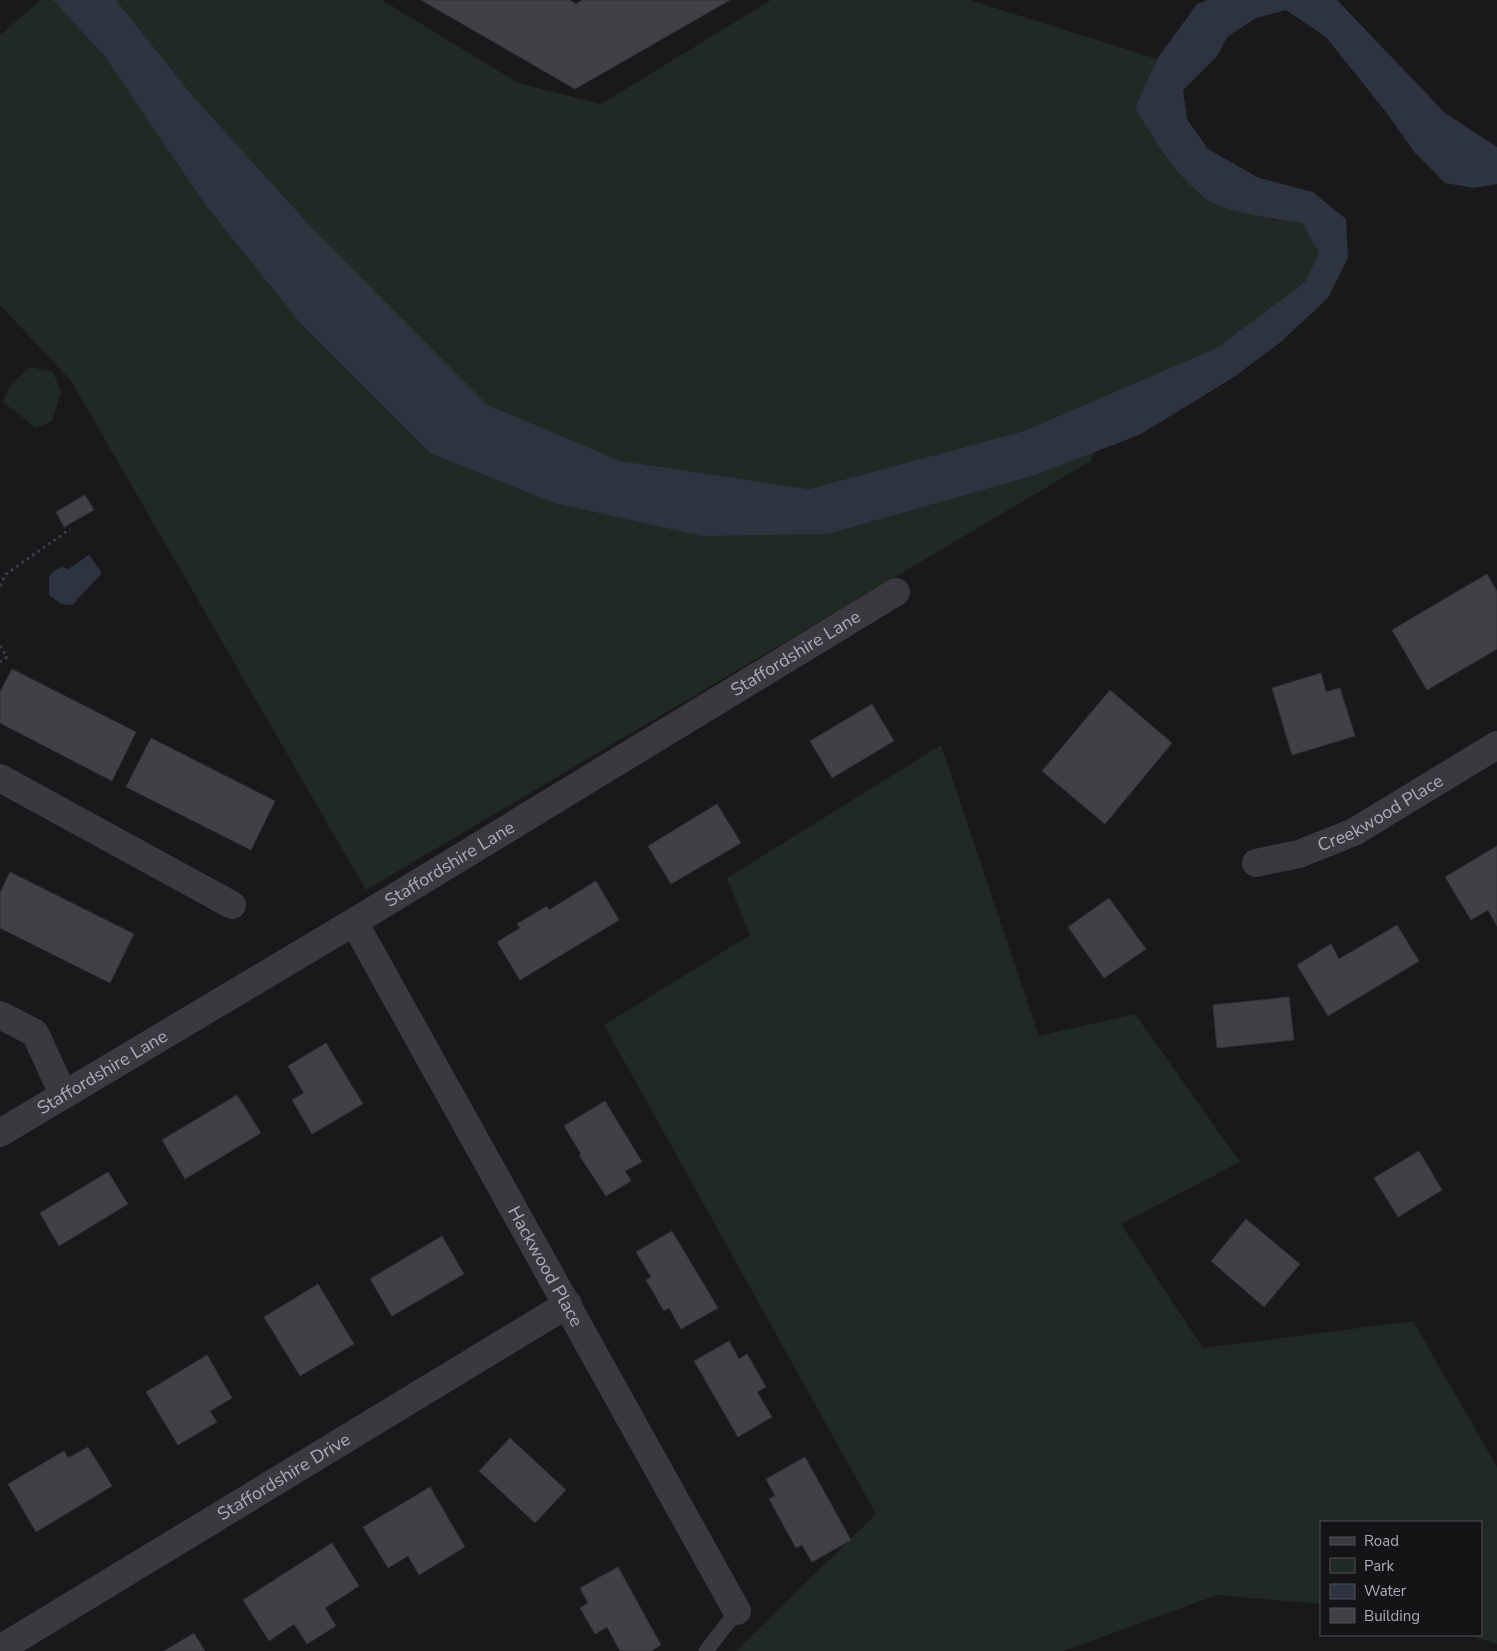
<svg xmlns="http://www.w3.org/2000/svg" width="1497" height="1651" font-family="'Nunito Sans',sans-serif">
<style>
.green{fill:#202923}
.water{fill:#2e343f}
.building{fill:#404045;stroke:#333237}
.lines{fill:none;stroke-linecap:round;stroke-linejoin:round}
.path{stroke:#3f4047;stroke-width:3;stroke-dasharray:2.5 4;stroke-linecap:butt}
.lane{stroke:#3a3940;stroke-width:15}
.street{stroke:#3a3940;stroke-width:28}
.labels{text-anchor:middle;stroke-width:4.5;stroke-linejoin:round;paint-order:stroke}
.street-label{font-size:18px;fill:#abacba;stroke:#141316}
</style>
<rect width="100%" height="100%" fill="#19181b"/>
<path class="green" d="M 41,0 L 53,0 L 105,57 L 206,206 L 301,324 L 430,453 L 828,534 L 1036,475 L 1094,452 L 1091,461 L 366,890 L 71,381 L 0,305 L 0,35 Z
M 116,0 L 382,0 L 518,83 L 601,104 L 771,0 L 970,0 L 1157,59 L 1135,108 L 1210,202 L 1274,220 L 1302,223 L 1319,253 L 1306,282 L 1216,348 L 1024,431 L 809,489 L 621,461 L 488,405 L 314,230 L 192,95 Z
M 30,367 L 53,372 L 61,392 L 52,421 L 36,428 L 3,402 L 11,384 Z
M 941,745 L 1039,1036 L 1135,1014 L 1240,1162 L 1121,1224 L 1203,1348 L 1413,1321 L 1497,1467 L 1497,1644 L 1467,1635 L 1481,1635 L 1481,1522 L 1321,1522 L 1321,1604 L 1217,1595 L 1064,1651 L 736,1651 L 876,1514 L 604,1025 L 750,935 L 727,878 Z"/>
<path class="water" d="M 53,0 L 116,0 L 192,95 L 314,230 L 488,405 L 621,461 L 809,489 L 1024,431 L 1216,348 L 1305,282 L 1319,253 L 1302,223 C 1283,221 1222,211 1209,201 C 1176,177 1156,142 1135,108 L 1157,59 L 1197,4 L 1208,0 L 1337,0 L 1445,113 L 1497,147 L 1497,184 L 1474,188 L 1445,183 L 1415,153 L 1386,112 L 1326,37 L 1286,10 L 1256,18 L 1227,37 L 1218,55 L 1183,90 L 1187,119 L 1208,149 L 1259,178 L 1313,192 L 1346,219 L 1348,258 L 1328,298 L 1282,341 L 1234,377 L 1141,434 L 1036,475 L 828,534 L 702,536 L 554,503 L 430,453 L 301,324 L 206,206 L 105,57 Z
M 89,555 L 102,573 L 72,605 L 61,604 L 49,595 L 49,576 L 55,570 L 62,567 L 68,569 Z"/>
<path class="building" d="M 421,0 L 570,0 L 576,4 L 582,0 L 730,0 L 575,89 Z
M 85,495 L 94,510 L 64,527 L 56,512 Z
M 1487,574 L 1497,591 L 1497,649 L 1427,690 L 1392,630 Z
M 12,669 L 136,732 L 112,781 L 0,723 L 0,692 Z
M 1321,673 L 1326,692 L 1340,688 L 1355,736 L 1292,755 L 1272,688 Z
M 1110,690 L 1172,743 L 1105,824 L 1042,771 Z
M 872,704 L 894,741 L 832,778 L 810,741 Z
M 151,738 L 275,801 L 251,850 L 126,787 Z
M 717,804 L 741,843 L 671,884 L 648,846 Z
M 1497,846 L 1497,926 L 1488,910 L 1471,920 L 1445,877 Z
M 10,872 L 134,934 L 110,983 L 0,928 L 0,893 Z
M 596,881 L 619,920 L 520,980 L 497,942 L 520,928 L 517,924 L 547,906 L 549,910 Z
M 1109,898 L 1146,949 L 1104,978 L 1068,927 Z
M 1397,925 L 1419,961 L 1328,1016 L 1297,965 L 1331,944 L 1339,959 Z
M 1289,997 L 1294,1040 L 1217,1048 L 1213,1005 Z
M 326,1043 L 363,1104 L 312,1134 L 292,1100 L 304,1093 L 288,1066 Z
M 237,1095 L 261,1133 L 185,1179 L 162,1140 Z
M 605,1101 L 642,1162 L 625,1171 L 631,1181 L 606,1196 L 579,1155 L 581,1154 L 564,1126 Z
M 1419,1151 L 1442,1190 L 1398,1217 L 1374,1178 Z
M 108,1172 L 128,1204 L 59,1246 L 40,1213 Z
M 1246,1219 L 1300,1264 L 1264,1307 L 1211,1261 Z
M 672,1231 L 718,1308 L 681,1329 L 669,1308 L 664,1311 L 646,1280 L 651,1277 L 636,1252 Z
M 442,1236 L 464,1274 L 392,1316 L 370,1279 Z
M 318,1284 L 354,1344 L 300,1376 L 264,1317 Z
M 729,1341 L 739,1359 L 747,1354 L 766,1387 L 757,1392 L 772,1417 L 738,1437 L 694,1361 Z
M 207,1355 L 232,1398 L 210,1411 L 217,1422 L 178,1445 L 146,1392 Z
M 510,1438 L 566,1490 L 535,1523 L 479,1471 Z
M 88,1447 L 112,1486 L 36,1532 L 8,1484 L 64,1451 L 68,1458 Z
M 805,1457 L 851,1540 L 812,1562 L 802,1545 L 796,1548 L 769,1499 L 775,1496 L 766,1479 Z
M 430,1487 L 465,1547 L 419,1575 L 408,1556 L 388,1568 L 363,1527 Z
M 332,1543 L 359,1586 L 325,1608 L 336,1626 L 307,1644 L 294,1624 L 269,1641 L 243,1600 Z
M 618,1567 L 661,1645 L 651,1651 L 620,1651 L 607,1627 L 595,1634 L 580,1608 L 588,1603 L 580,1588 Z
M 194,1633 L 205,1651 L 164,1651 Z"/>
<g class="lines">
<path class="path" d="M 0,586 L 6,574 L 70,529
M 0,646 L 7,657 L 0,662"/>
<path class="lane" d="M 706,1651 L 737,1611"/>
<g class="street">
<path d="M 0,778 L 232,905"/>
<path id="s1" d="M 1256,863 L 1299,854 L 1354,832 L 1497,745"/>
<path id="s2" d="M 354,922 L 737,1611"/>
<path d="M 0,1015 L 35,1033 L 63,1094"/>
<path id="s3" d="M 0,1133 L 354,922 L 896,592"/>
<path id="s4" d="M 0,1649 L 568,1304"/>
</g>
</g>
<g class="labels">
<g class="street-label">
<text dy="6" stroke="none"><textPath href="#s3" startOffset="929">Staffordshire Lane</textPath></text>
<text dy="6" stroke="none"><textPath href="#s1" startOffset="135">Creekwood Place</textPath></text>
<text dy="6" stroke="none"><textPath href="#s3" startOffset="524">Staffordshire Lane</textPath></text>
<text dy="6" stroke="none"><textPath href="#s3" startOffset="119">Staffordshire Lane</textPath></text>
<text dy="6" stroke="none"><textPath href="#s2" startOffset="394">Hackwood Place</textPath></text>
<text dy="6" stroke="none"><textPath href="#s4" startOffset="332">Staffordshire Drive</textPath></text>
</g>
</g>
<rect x="1320" y="1521" width="162" height="115" fill="#141316" stroke="#505058"/>
<rect x="1330" y="1537" width="25" height="8" fill="#3a3940" stroke="#505058"/>
<text x="1364" y="1546" font-size="15" fill="#abacba">Road</text>
<rect x="1330" y="1558" width="25" height="15" fill="#202923" stroke="#505058"/>
<text x="1364" y="1571" font-size="15" fill="#abacba">Park</text>
<rect x="1330" y="1584" width="25" height="15" fill="#2e343f" stroke="#505058"/>
<text x="1364" y="1596" font-size="15" fill="#abacba">Water</text>
<rect x="1330" y="1608" width="25" height="15" fill="#404045" stroke="#505058"/>
<text x="1364" y="1621" font-size="15" fill="#abacba">Building</text>
</svg>
